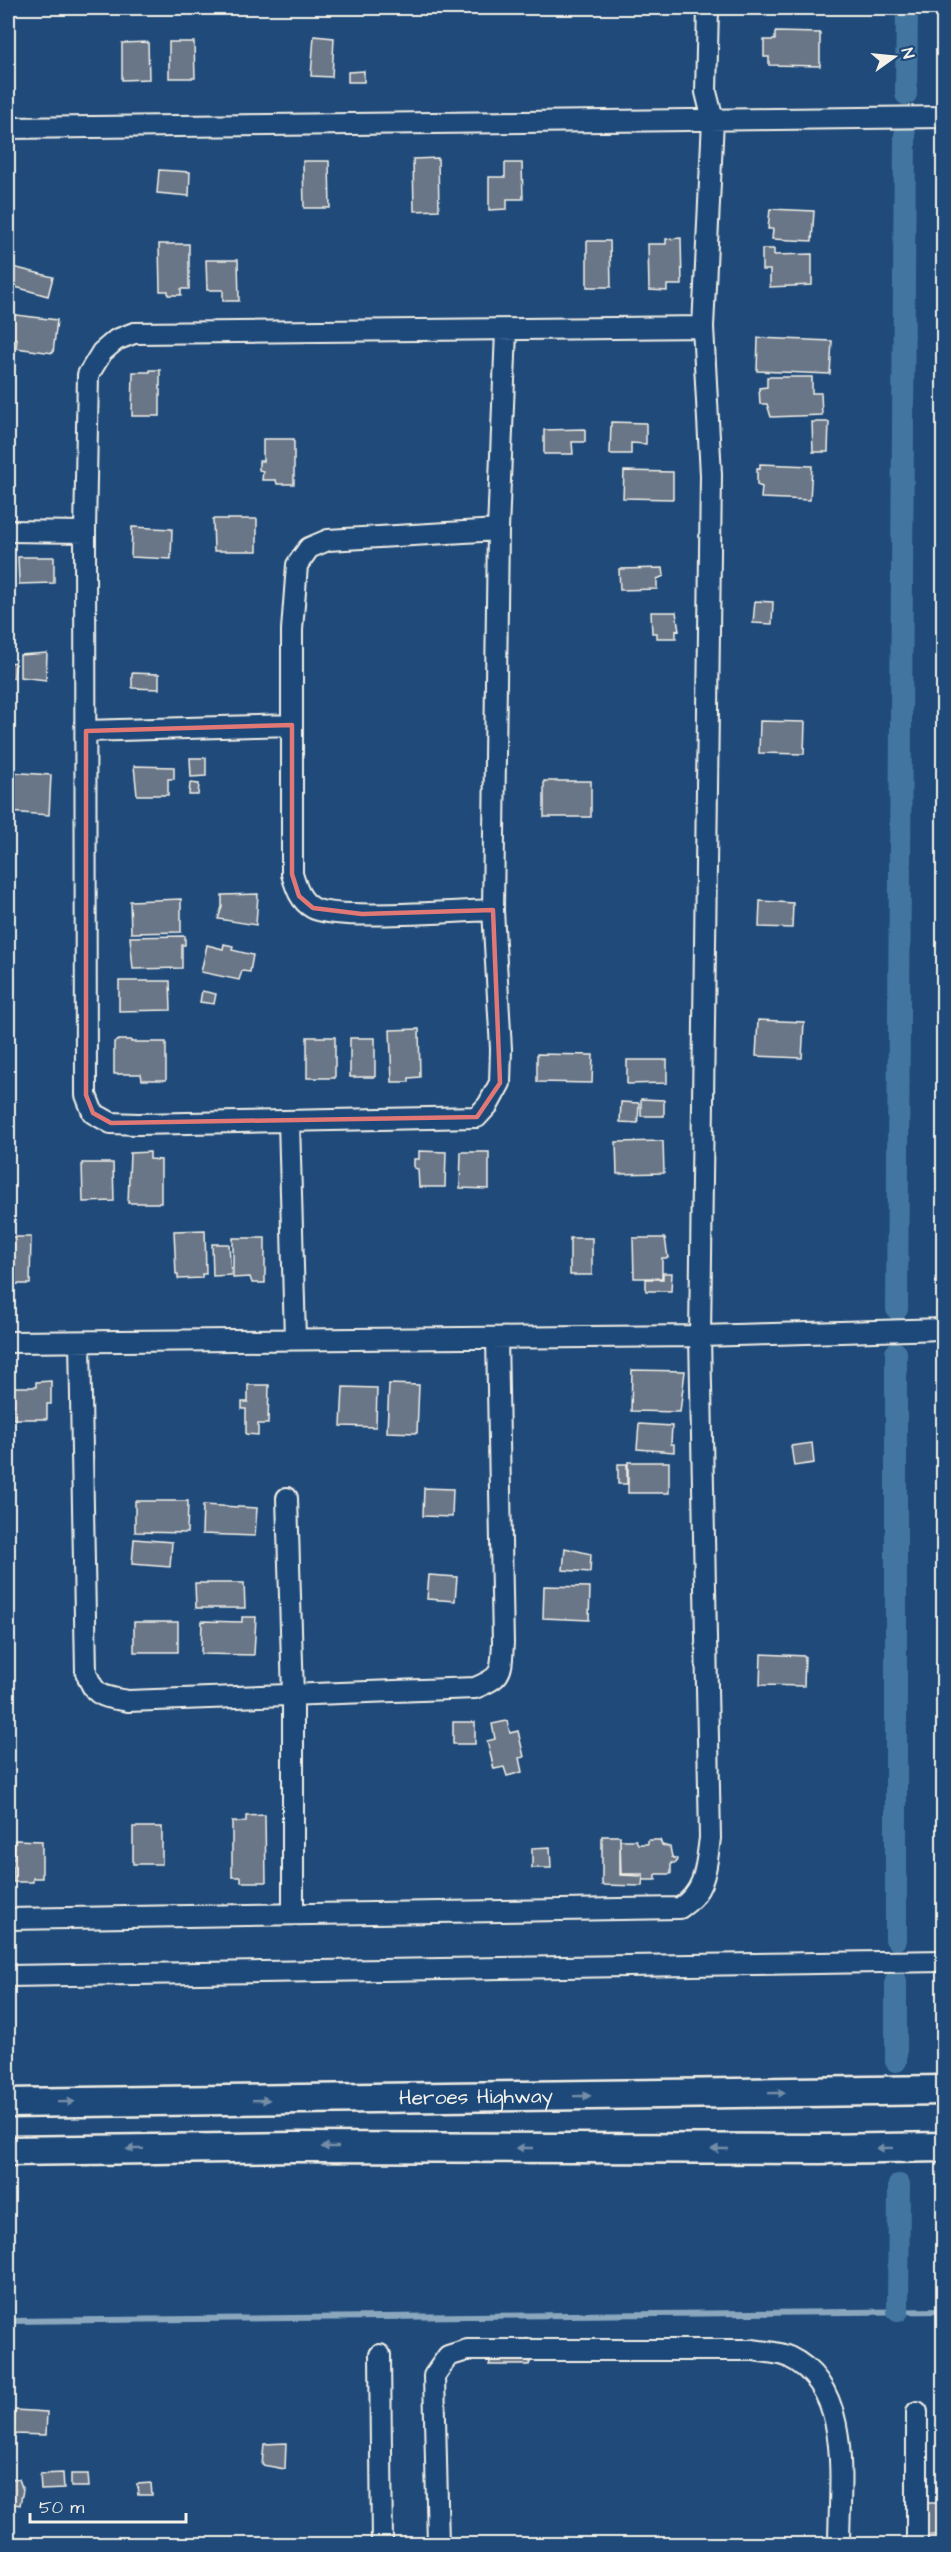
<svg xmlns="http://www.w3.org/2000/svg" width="951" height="2552" font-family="'Architects Daughter',sans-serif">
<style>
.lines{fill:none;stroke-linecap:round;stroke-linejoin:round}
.stream{stroke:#8aa7bd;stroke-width:6}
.canal{stroke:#4376a0;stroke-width:22}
.building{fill:#697688;stroke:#f4f1e8;stroke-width:1.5}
.street-casing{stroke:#f4f1e8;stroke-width:24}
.secondary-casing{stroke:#f4f1e8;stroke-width:33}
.street{stroke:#1f4a7a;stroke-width:20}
.secondary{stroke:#1f4a7a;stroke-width:28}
.oneway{fill:#748da6}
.marked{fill:none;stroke:#e27875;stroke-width:4.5;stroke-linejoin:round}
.labels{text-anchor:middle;stroke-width:6;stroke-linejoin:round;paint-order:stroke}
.street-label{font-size:21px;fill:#f4f1e8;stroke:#1f4a7a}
</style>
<rect width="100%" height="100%" fill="#1f4a7a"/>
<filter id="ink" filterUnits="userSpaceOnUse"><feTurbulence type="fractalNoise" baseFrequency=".0167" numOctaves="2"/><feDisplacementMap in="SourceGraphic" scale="12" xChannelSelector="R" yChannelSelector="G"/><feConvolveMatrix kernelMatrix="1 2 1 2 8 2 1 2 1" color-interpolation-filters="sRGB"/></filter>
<g filter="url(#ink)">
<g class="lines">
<path class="stream" d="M 8,2321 L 944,2311"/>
<path class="canal" d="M 906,94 L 907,8
M 897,1309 L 905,135
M 896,1939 L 896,1353
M 896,1981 L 896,2061
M 898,2311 L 899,2185"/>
</g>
<path class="building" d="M 764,8 L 813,8 L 813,12 L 764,11 Z
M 775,32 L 820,33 L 820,66 L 769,65 L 769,57 L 764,57 L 764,40 L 775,40 Z
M 314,36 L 334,38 L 332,77 L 311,76 Z
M 148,42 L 149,79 L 122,80 L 122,43 Z
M 169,42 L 194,42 L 195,78 L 169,78 Z
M 364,71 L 364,82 L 348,82 L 348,72 Z
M 438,158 L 439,210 L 414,211 L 413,159 Z
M 303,161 L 329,161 L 330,208 L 304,208 Z
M 505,163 L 522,163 L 523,199 L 507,199 L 507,209 L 489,210 L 489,177 L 505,177 Z
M 159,170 L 190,172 L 189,196 L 157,193 Z
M 770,209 L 814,211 L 812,241 L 772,239 L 773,229 L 768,229 Z
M 681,238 L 682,285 L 667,285 L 667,291 L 649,290 L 648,244 L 666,244 L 666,239 Z
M 587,241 L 610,241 L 611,287 L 587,287 Z
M 159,244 L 189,244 L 189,289 L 181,289 L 181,295 L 168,295 L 168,291 L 160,291 Z
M 762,249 L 774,249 L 774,255 L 812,254 L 812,285 L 770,287 L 770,270 L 762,270 Z
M 206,260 L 238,260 L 239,301 L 223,301 L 223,290 L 207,290 Z
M 9,266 L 53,277 L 48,296 L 8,285 Z
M 8,314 L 57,320 L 53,353 L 16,348 L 17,339 L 8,338 Z
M 758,338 L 832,341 L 830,374 L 757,371 Z
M 150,370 L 160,370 L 160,416 L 132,416 L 133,372 L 150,372 Z
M 767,377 L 812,377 L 812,393 L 821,393 L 822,415 L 771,417 L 767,404 L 760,404 L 759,388 L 767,387 Z
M 611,422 L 646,423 L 646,444 L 631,443 L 631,454 L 610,454 Z
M 812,422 L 829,422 L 828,452 L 813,452 Z
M 585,429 L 585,442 L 572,442 L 573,454 L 544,454 L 544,430 Z
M 263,439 L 294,439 L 294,484 L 277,484 L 276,480 L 262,480 L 263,471 L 259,470 L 259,461 L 263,461 Z
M 760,464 L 812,466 L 810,500 L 761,498 L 762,487 L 757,485 L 757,468 L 760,469 Z
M 624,471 L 673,472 L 673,499 L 623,498 Z
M 213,519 L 257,519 L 257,551 L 214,551 Z
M 132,527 L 172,529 L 171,559 L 131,557 Z
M 18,557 L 54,557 L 54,583 L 19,584 Z
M 663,568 L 664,576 L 657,579 L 657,589 L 620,590 L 619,569 Z
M 755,601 L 773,602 L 772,624 L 753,623 Z
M 651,612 L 676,612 L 679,631 L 676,630 L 676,638 L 657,638 L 657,633 L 652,633 Z
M 47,653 L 46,680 L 20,677 L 20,655 Z
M 8,662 L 15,663 L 14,678 L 8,677 Z
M 132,673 L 159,674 L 159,689 L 132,688 Z
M 760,721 L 805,722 L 804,754 L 759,753 Z
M 190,758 L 206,758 L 206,776 L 191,777 Z
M 134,766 L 174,767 L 174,779 L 168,779 L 168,795 L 137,795 Z
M 8,772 L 51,775 L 49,815 L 8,812 Z
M 544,781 L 591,781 L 591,817 L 544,817 Z
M 190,783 L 199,784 L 198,795 L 189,795 Z
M 258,894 L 256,925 L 218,919 L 222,907 L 222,895 Z
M 181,899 L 181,932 L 131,933 L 130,901 Z
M 760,901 L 793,903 L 792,928 L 759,927 Z
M 185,936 L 185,945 L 182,945 L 182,968 L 133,969 L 130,937 Z
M 224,944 L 233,946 L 232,950 L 253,955 L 250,972 L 242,971 L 239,980 L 201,972 L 207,945 L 223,949 Z
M 119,981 L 170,981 L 171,1010 L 119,1011 Z
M 202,991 L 216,994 L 214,1004 L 200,1002 Z
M 758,1020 L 804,1022 L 802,1058 L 756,1056 Z
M 419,1029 L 420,1077 L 409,1078 L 409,1082 L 392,1082 L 390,1030 Z
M 307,1037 L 335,1037 L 335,1078 L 307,1078 Z
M 350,1038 L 375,1038 L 375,1077 L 350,1077 Z
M 119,1040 L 131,1040 L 131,1042 L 166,1042 L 166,1080 L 142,1080 L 141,1074 L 114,1074 L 114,1042 Z
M 537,1054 L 593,1055 L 592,1083 L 537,1082 Z
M 627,1060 L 667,1060 L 667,1083 L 627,1084 Z
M 641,1099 L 664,1100 L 664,1116 L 641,1116 Z
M 621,1102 L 639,1103 L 638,1123 L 620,1122 Z
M 663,1141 L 664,1173 L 617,1174 L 616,1142 Z
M 419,1151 L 446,1152 L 445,1187 L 419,1187 L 418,1169 L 414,1168 L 414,1159 L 419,1159 Z
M 150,1152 L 150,1159 L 161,1160 L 161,1203 L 128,1203 L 130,1153 Z
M 461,1152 L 489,1152 L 489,1189 L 460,1188 Z
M 82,1163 L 113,1163 L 114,1201 L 83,1202 Z
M 205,1230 L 206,1274 L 202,1274 L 202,1278 L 178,1279 L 178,1274 L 176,1274 L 174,1231 Z
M 8,1237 L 31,1237 L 30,1284 L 8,1284 Z
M 233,1238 L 265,1238 L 265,1283 L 252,1283 L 250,1277 L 233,1278 Z
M 570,1238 L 592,1238 L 592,1275 L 570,1275 Z
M 633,1238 L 665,1238 L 668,1258 L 662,1258 L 662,1278 L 634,1278 Z
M 212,1244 L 229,1244 L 231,1275 L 213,1276 Z
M 663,1273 L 672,1273 L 671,1291 L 646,1291 L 646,1279 L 663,1279 Z
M 632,1370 L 685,1371 L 680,1412 L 631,1411 Z
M 51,1381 L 51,1404 L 47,1404 L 47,1419 L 13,1419 L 13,1387 L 36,1387 L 36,1382 Z
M 389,1384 L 419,1385 L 417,1433 L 387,1432 Z
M 248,1385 L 269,1385 L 268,1424 L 258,1424 L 258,1435 L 246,1434 L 246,1409 L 242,1409 L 242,1402 L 248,1402 Z
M 343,1387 L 377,1388 L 376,1427 L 341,1426 Z
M 639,1424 L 672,1426 L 671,1444 L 674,1444 L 674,1452 L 637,1449 Z
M 812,1443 L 814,1463 L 794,1466 L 791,1446 Z
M 628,1462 L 669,1462 L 669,1493 L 628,1493 Z
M 618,1464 L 627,1464 L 627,1484 L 618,1484 Z
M 424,1488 L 453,1489 L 452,1517 L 423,1516 Z
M 135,1501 L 188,1501 L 187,1533 L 135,1532 Z
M 203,1505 L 257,1508 L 255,1536 L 202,1534 Z
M 134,1539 L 172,1542 L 170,1567 L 132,1564 Z
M 565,1548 L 591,1554 L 590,1572 L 563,1570 Z
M 429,1575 L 457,1577 L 455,1601 L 427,1599 Z
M 195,1583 L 244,1583 L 245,1608 L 196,1608 Z
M 544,1586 L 590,1587 L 589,1620 L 543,1618 Z
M 242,1617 L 256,1617 L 254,1655 L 201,1654 L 202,1621 L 242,1622 Z
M 134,1622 L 178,1622 L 178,1652 L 134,1652 Z
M 761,1654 L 805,1656 L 804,1686 L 760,1685 Z
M 507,1721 L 510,1733 L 518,1731 L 524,1757 L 519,1758 L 522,1772 L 507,1776 L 504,1767 L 494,1769 L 487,1741 L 495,1739 L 492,1724 Z
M 453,1722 L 475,1722 L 475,1744 L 453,1744 Z
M 265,1815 L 266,1882 L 241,1882 L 241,1877 L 232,1877 L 232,1822 L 246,1822 L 246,1816 Z
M 133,1827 L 162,1827 L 162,1864 L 133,1864 Z
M 602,1836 L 620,1836 L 620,1875 L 643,1876 L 642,1886 L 602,1885 Z
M 15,1840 L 42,1841 L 42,1878 L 33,1878 L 33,1882 L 13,1882 L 13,1866 L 8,1866 L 9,1859 L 14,1859 Z
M 620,1840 L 636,1840 L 638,1844 L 648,1844 L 648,1840 L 660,1840 L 662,1845 L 670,1847 L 672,1857 L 677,1859 L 676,1863 L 671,1863 L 671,1874 L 656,1874 L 656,1880 L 643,1880 L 643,1874 L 621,1874 Z
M 550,1847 L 551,1868 L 532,1868 L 532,1848 Z
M 532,2338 L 534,2353 L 529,2365 L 489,2365 L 493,2354 L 491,2342 Z
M 15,2410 L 47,2412 L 46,2435 L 14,2434 Z
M 286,2443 L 285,2469 L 262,2465 L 264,2444 Z
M 63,2473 L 64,2489 L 41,2490 L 40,2474 Z
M 71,2474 L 88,2474 L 89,2487 L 71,2487 Z
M 8,2478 L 19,2479 L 23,2490 L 20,2505 L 8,2503 Z
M 151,2483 L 152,2495 L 138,2495 L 137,2484 Z
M 928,2503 L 944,2503 L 944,2535 L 927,2535 Z"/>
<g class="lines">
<g class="street-casing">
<path id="street" d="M 8,128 L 944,117
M 506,331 L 498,530 L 493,910 L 501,1049 L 500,1083 L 488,1105 L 477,1117 L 138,1124 L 111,1123 L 93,1113 L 86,1095 L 85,532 L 88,375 L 102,352 L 116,340 L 134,333 L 703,327
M 8,531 L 85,532
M 86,731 L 292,725
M 493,910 C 460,911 336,921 313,908 C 300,901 296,887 292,874 L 292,630 L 297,565 L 309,548 L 328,540 L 498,530
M 289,1121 L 295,1338
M 8,1342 L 700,1336 L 944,1329
M 80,1342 L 86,1672 C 95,1698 102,1696 128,1701 L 475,1688 C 504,1676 501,1672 503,1643 L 497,1338
M 287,1498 L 293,1695 L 293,1914
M 8,1919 L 680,1908 C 706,1891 706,1867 710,1838 L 700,1336 L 711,475 L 703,327 L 713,120 L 706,92 L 708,8
M 8,1976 L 944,1961
M 380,2355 L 382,2544
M 438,2544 L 434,2376 L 448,2356 L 467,2350 L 753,2350 C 764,2352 779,2352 789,2357 C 854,2388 839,2485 839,2544
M 917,2544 L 917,2412"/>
</g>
<g class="secondary-casing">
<g id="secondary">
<path id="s1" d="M 8,2103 L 944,2090"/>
<path d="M 8,2151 L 293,2147 L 820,2149 L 944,2147"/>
</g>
</g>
<use href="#street" class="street"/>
<use href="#secondary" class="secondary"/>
</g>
<defs><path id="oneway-solid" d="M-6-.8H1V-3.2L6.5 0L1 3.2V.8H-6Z" transform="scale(1.5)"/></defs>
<g class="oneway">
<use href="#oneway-solid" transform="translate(777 2093) rotate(-1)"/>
<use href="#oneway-solid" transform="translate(582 2096) rotate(-1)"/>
<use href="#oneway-solid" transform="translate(261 2100) rotate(-1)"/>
<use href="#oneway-solid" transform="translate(66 2102) rotate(-1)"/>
<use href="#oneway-solid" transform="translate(330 2147) rotate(-180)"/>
<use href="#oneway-solid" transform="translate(525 2148) rotate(-180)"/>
<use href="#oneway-solid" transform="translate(885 2148) rotate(179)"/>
<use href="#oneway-solid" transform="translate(135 2149) rotate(179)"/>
<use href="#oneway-solid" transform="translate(720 2149) rotate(-180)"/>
</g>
</g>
<path class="marked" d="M 292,725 L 292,874 L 299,896 L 313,908 L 362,914 L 493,910 L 500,1083 L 477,1117 L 111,1123 L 93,1113 L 86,1095 L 86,731 Z"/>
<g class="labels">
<g class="street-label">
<text dy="7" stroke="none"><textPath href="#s1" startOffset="468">Heroes Highway</textPath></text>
</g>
</g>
<rect width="951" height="2552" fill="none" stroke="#1f4a7a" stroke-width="30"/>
<rect x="15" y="15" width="921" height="2522" fill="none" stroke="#f4f1e8" stroke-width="2" filter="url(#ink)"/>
<g transform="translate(894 57) rotate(75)" stroke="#1f4a7a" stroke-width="4.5" paint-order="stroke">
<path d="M0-4.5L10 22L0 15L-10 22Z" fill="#f4f1e8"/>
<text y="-9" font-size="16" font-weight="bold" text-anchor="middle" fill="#f4f1e8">N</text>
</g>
<path d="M30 2513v9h156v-9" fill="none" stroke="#f4f1e8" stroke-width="3"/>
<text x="39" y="2513" font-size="18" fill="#f4f1e8" stroke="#1f4a7a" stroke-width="4.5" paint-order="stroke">50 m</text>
</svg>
